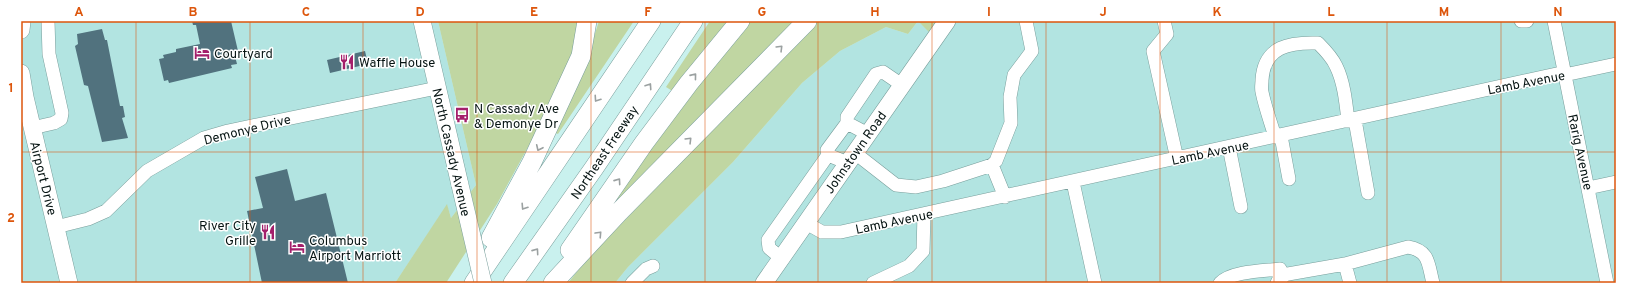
<svg xmlns="http://www.w3.org/2000/svg" width="1637" height="304" font-family="Overpass,sans-serif">
<style>
.built{fill:#b2e4e1}
.green{fill:#c0d6a2}
.building{fill:#51727e}
.lines{fill:none;stroke-linecap:round;stroke-linejoin:round}
.minor-casing{stroke:#789e9b;stroke-width:14}
.major-casing{stroke:#789e9b;stroke-width:18}
.highway-casing{stroke:#789e9b;stroke-width:20}
.minor{stroke:#fff;stroke-width:13}
.major{stroke:#fff;stroke-width:17}
.highway{stroke:#fff;stroke-width:19}
.major-bridge-casing{stroke:#789e9b;stroke-width:18;stroke-linecap:butt}
.major-bridge{stroke:#fff;stroke-width:17}
.oneway{stroke:#9ba1a1}
.grid{fill:none;stroke:#dd560c;stroke-width:1;stroke-opacity:0.55}
.labels{text-anchor:middle;stroke-width:3;stroke-linejoin:round;paint-order:stroke}
.poi-label{font-size:13px;fill:#061413;stroke:#fff;text-anchor:start}
.street-label{font-size:13px;fill:#061413;stroke:#fff}
.neatline{fill:none;stroke:#dd560c;stroke-width:1.5}
.grid-label{font-size:13px;text-anchor:middle;font-weight:bold;fill:#dd560c}
</style>
<rect width="100%" height="100%" fill="#c9f1ee"/>
<path class="built" d="M 21,21 L 438,21 L 476,185 L 451,218 L 447,205 L 395,283 L 21,283 Z
M 918,21 L 929,31 L 936,21 L 1616,21 L 1616,283 L 615,283 L 628,267 L 733,162 L 802,83 L 840,51 L 886,27 L 908,34 Z"/>
<path class="green" d="M 438,21 L 581,21 L 570,59 L 546,114 L 497,204 L 446,283 L 395,283 L 447,204 L 451,218 L 476,185 Z
M 599,21 L 634,21 L 558,134 L 553,132 L 579,83 Z
M 710,21 L 732,21 L 674,92 L 666,87 Z
M 750,21 L 798,21 L 608,214 L 604,211 L 727,46 Z
M 818,21 L 936,21 L 929,32 L 918,21 L 908,34 L 886,27 L 840,51 L 802,83 L 733,162 L 628,267 L 615,283 L 568,283 L 587,259 Z"/>
<path class="building" d="M 192,21 L 231,21 L 238,51 L 234,52 L 237,64 L 231,65 L 232,68 L 169,83 L 168,80 L 164,81 L 159,59 L 164,58 L 163,55 L 176,52 L 176,49 L 200,44 L 196,25 L 193,25 Z
M 102,29 L 105,40 L 107,40 L 120,106 L 123,106 L 125,117 L 122,118 L 128,138 L 102,142 L 88,86 L 84,85 L 75,46 L 78,44 L 77,34 Z
M 365,51 L 368,64 L 330,73 L 327,60 Z
M 287,169 L 295,201 L 326,193 L 348,283 L 262,283 L 247,211 L 263,208 L 255,177 Z"/>
<g class="lines">
<g class="minor-casing">
<path id="minor" d="M 1164,21 L 1167,34 L 1153,51 L 1177,159
M 1521,21 L 1527,21
M 1554,21 L 1607,283
M 1355,120 L 1368,193
M 847,123 L 827,150 L 828,155 L 848,163
M 32,128 L 54,123 L 61,119 L 62,113 L 49,54 L 48,21
M 868,134 L 847,123 L 847,117 L 876,74 L 883,72 L 902,85
M 1281,136 L 1289,179
M 1275,137 C 1271,123 1265,107 1262,92 C 1261,88 1262,84 1262,80 C 1264,46 1290,42 1318,43 C 1325,50 1332,57 1336,66 C 1344,82 1346,103 1348,121
M 1229,147 L 1241,207
M 855,153 L 896,185 L 916,187 L 943,181 L 992,165 L 1005,197
M 992,165 L 996,161 L 1011,123 L 1010,97 L 1014,75 L 1032,51 L 1026,21
M 1073,182 L 1095,283
M 1588,188 L 1616,182
M 806,223 L 822,232 L 841,232 L 1561,73 L 1569,74 L 1616,64
M 56,227 L 88,219 L 106,211 L 147,171 L 204,138 L 228,131 L 437,88
M 781,258 L 769,248 L 768,240 L 828,155
M 632,283 L 646,269 L 653,266
M 873,283 L 909,266 L 923,251 L 924,214
M 1220,283 C 1232,271 1264,271 1280,269 L 1284,276
M 1277,283 L 1280,277 L 1288,274 L 1345,264
M 1350,283 L 1345,264 L 1408,247 C 1430,251 1428,264 1433,283"/>
</g>
<g class="major-casing">
<path id="major" d="M 422,21 L 460,185
M 21,30 L 22,21
M 21,73 L 25,97 L 69,283
M 764,283 L 947,21"/>
</g>
<g class="highway-casing">
<path id="highway" d="M 491,238 L 532,162 L 581,56 L 587,21
M 570,250 L 644,143 L 689,83 L 740,21
M 474,283 L 651,21
M 513,283 L 594,168 L 693,21
M 553,283 L 619,212 L 807,21"/>
</g>
<use href="#minor" class="minor"/>
<use href="#major" class="major"/>
<use href="#highway" class="highway"/>
<g class="major-bridge-casing">
<path id="major-bridge" d="M 460,185 L 483,283"/>
</g>
<use href="#major-bridge" class="major-bridge"/>
</g>
<defs><path id="oneway-chevron" d="M-2-3.5L2.5 0L-2 3.5" fill="none" stroke-width="1.6" stroke-linecap="round" stroke-linejoin="round"/></defs>
<g class="oneway">
<use href="#oneway-chevron" transform="translate(780 48) rotate(-45)"/>
<use href="#oneway-chevron" transform="translate(694 76) rotate(-51)"/>
<use href="#oneway-chevron" transform="translate(649 86) rotate(-56)"/>
<use href="#oneway-chevron" transform="translate(597 99) rotate(124)"/>
<use href="#oneway-chevron" transform="translate(689 140) rotate(-45)"/>
<use href="#oneway-chevron" transform="translate(539 148) rotate(115)"/>
<use href="#oneway-chevron" transform="translate(618 181) rotate(-55)"/>
<use href="#oneway-chevron" transform="translate(524 207) rotate(123)"/>
<use href="#oneway-chevron" transform="translate(599 234) rotate(-47)"/>
<use href="#oneway-chevron" transform="translate(536 251) rotate(-55)"/>
</g>
<path class="grid" d="M 136,21 L 136,283M 250,21 L 250,283M 363,21 L 363,283M 477,21 L 477,283M 591,21 L 591,283M 705,21 L 705,283M 818,21 L 818,283M 932,21 L 932,283M 1046,21 L 1046,283M 1160,21 L 1160,283M 1274,21 L 1274,283M 1387,21 L 1387,283M 1501,21 L 1501,283M 21,152 L 1616,152"/>
<defs>
<g id="hotel-bare" transform="scale(1.2)"><path d="M-6-4.5h1.5V1H6V5H4.5V3h-9V5H-6ZM-4 0a1.8 1.8 0 1 1 3.6 0ZM.5 0V-2.5h3Q6-2.5 6 0Z" fill="#a41f6b" stroke="#fff" stroke-width="2.5" paint-order="stroke"/></g>
<g id="restaurant-bare" transform="scale(1.2)"><path d="M-5-6h1v4h1v-4h1v4h1v-4h1v5L-1.5 .5V6h-2V.5L-5-1ZM5-6V6H3V1.5H1.5Q1.5-4 5-6Z" fill="#a41f6b" stroke="#fff" stroke-width="2.5" paint-order="stroke"/></g>
<g id="bus-bare" transform="scale(1.2)"><path d="M-5-6H5V4H4V6H2V4H-2V6H-4V4H-5ZM-3.5-4V0h7V-4ZM-3.5 1.2v1.5H-2V1.2ZM2 1.2v1.5H3.5V1.2Z" fill="#a41f6b" stroke="#fff" stroke-width="2.5" paint-order="stroke"/></g>
</defs>
<g fill-rule="evenodd">
<use href="#hotel-bare" x="202" y="53"/>
<use href="#restaurant-bare" x="347" y="62"/>
<use href="#bus-bare" x="462" y="115"/>
<use href="#restaurant-bare" x="268" y="232"/>
<use href="#hotel-bare" x="297" y="247"/>
</g>
<g class="labels">
<g class="poi-label">
<text x="214" y="58">Courtyard</text>
<text x="359" y="67">Waffle House</text>
<text x="474" y="113">N Cassady Ave<tspan x="474" dy="15">&amp; Demonye Dr</tspan></text>
<text x="256" y="230" text-anchor="end">River City<tspan x="256" dy="15">Grille</tspan></text>
<text x="309" y="245">Columbus<tspan x="309" dy="15">Airport Marriott</tspan></text>
</g>
<g class="street-label">
<text transform="translate(1526 82) rotate(-11)" y="5">Lamb Avenue</text>
<text transform="translate(247 129) rotate(-14)" y="5">Demonye Drive</text>
<text transform="translate(452 152) rotate(77)" y="5">North Cassady Avenue</text>
<text transform="translate(604 152) rotate(-56)" y="5">Northeast Freeway</text>
<text transform="translate(855 152) rotate(-55)" y="5">Johnstown Road</text>
<text transform="translate(1210 152) rotate(-12)" y="5">Lamb Avenue</text>
<text transform="translate(1581 152) rotate(78)" y="5">Rarig Avenue</text>
<text transform="translate(44 178) rotate(76)" y="5">Airport Drive</text>
<text transform="translate(894 221) rotate(-12)" y="5">Lamb Avenue</text>
</g>
</g>
<rect width="1637" height="304" fill="none" stroke="#ffffff" stroke-width="44"/>
<rect x="22" y="22" width="1593" height="260" class="neatline"/>
<g class="grid-label">
<text x="79" y="16">A</text>
<text x="193" y="16">B</text>
<text x="306" y="16">C</text>
<text x="420" y="16">D</text>
<text x="534" y="16">E</text>
<text x="648" y="16">F</text>
<text x="762" y="16">G</text>
<text x="875" y="16">H</text>
<text x="989" y="16">I</text>
<text x="1103" y="16">J</text>
<text x="1217" y="16">K</text>
<text x="1331" y="16">L</text>
<text x="1444" y="16">M</text>
<text x="1558" y="16">N</text>
<text x="11" y="92">1</text>
<text x="11" y="222">2</text>
</g>
</svg>
